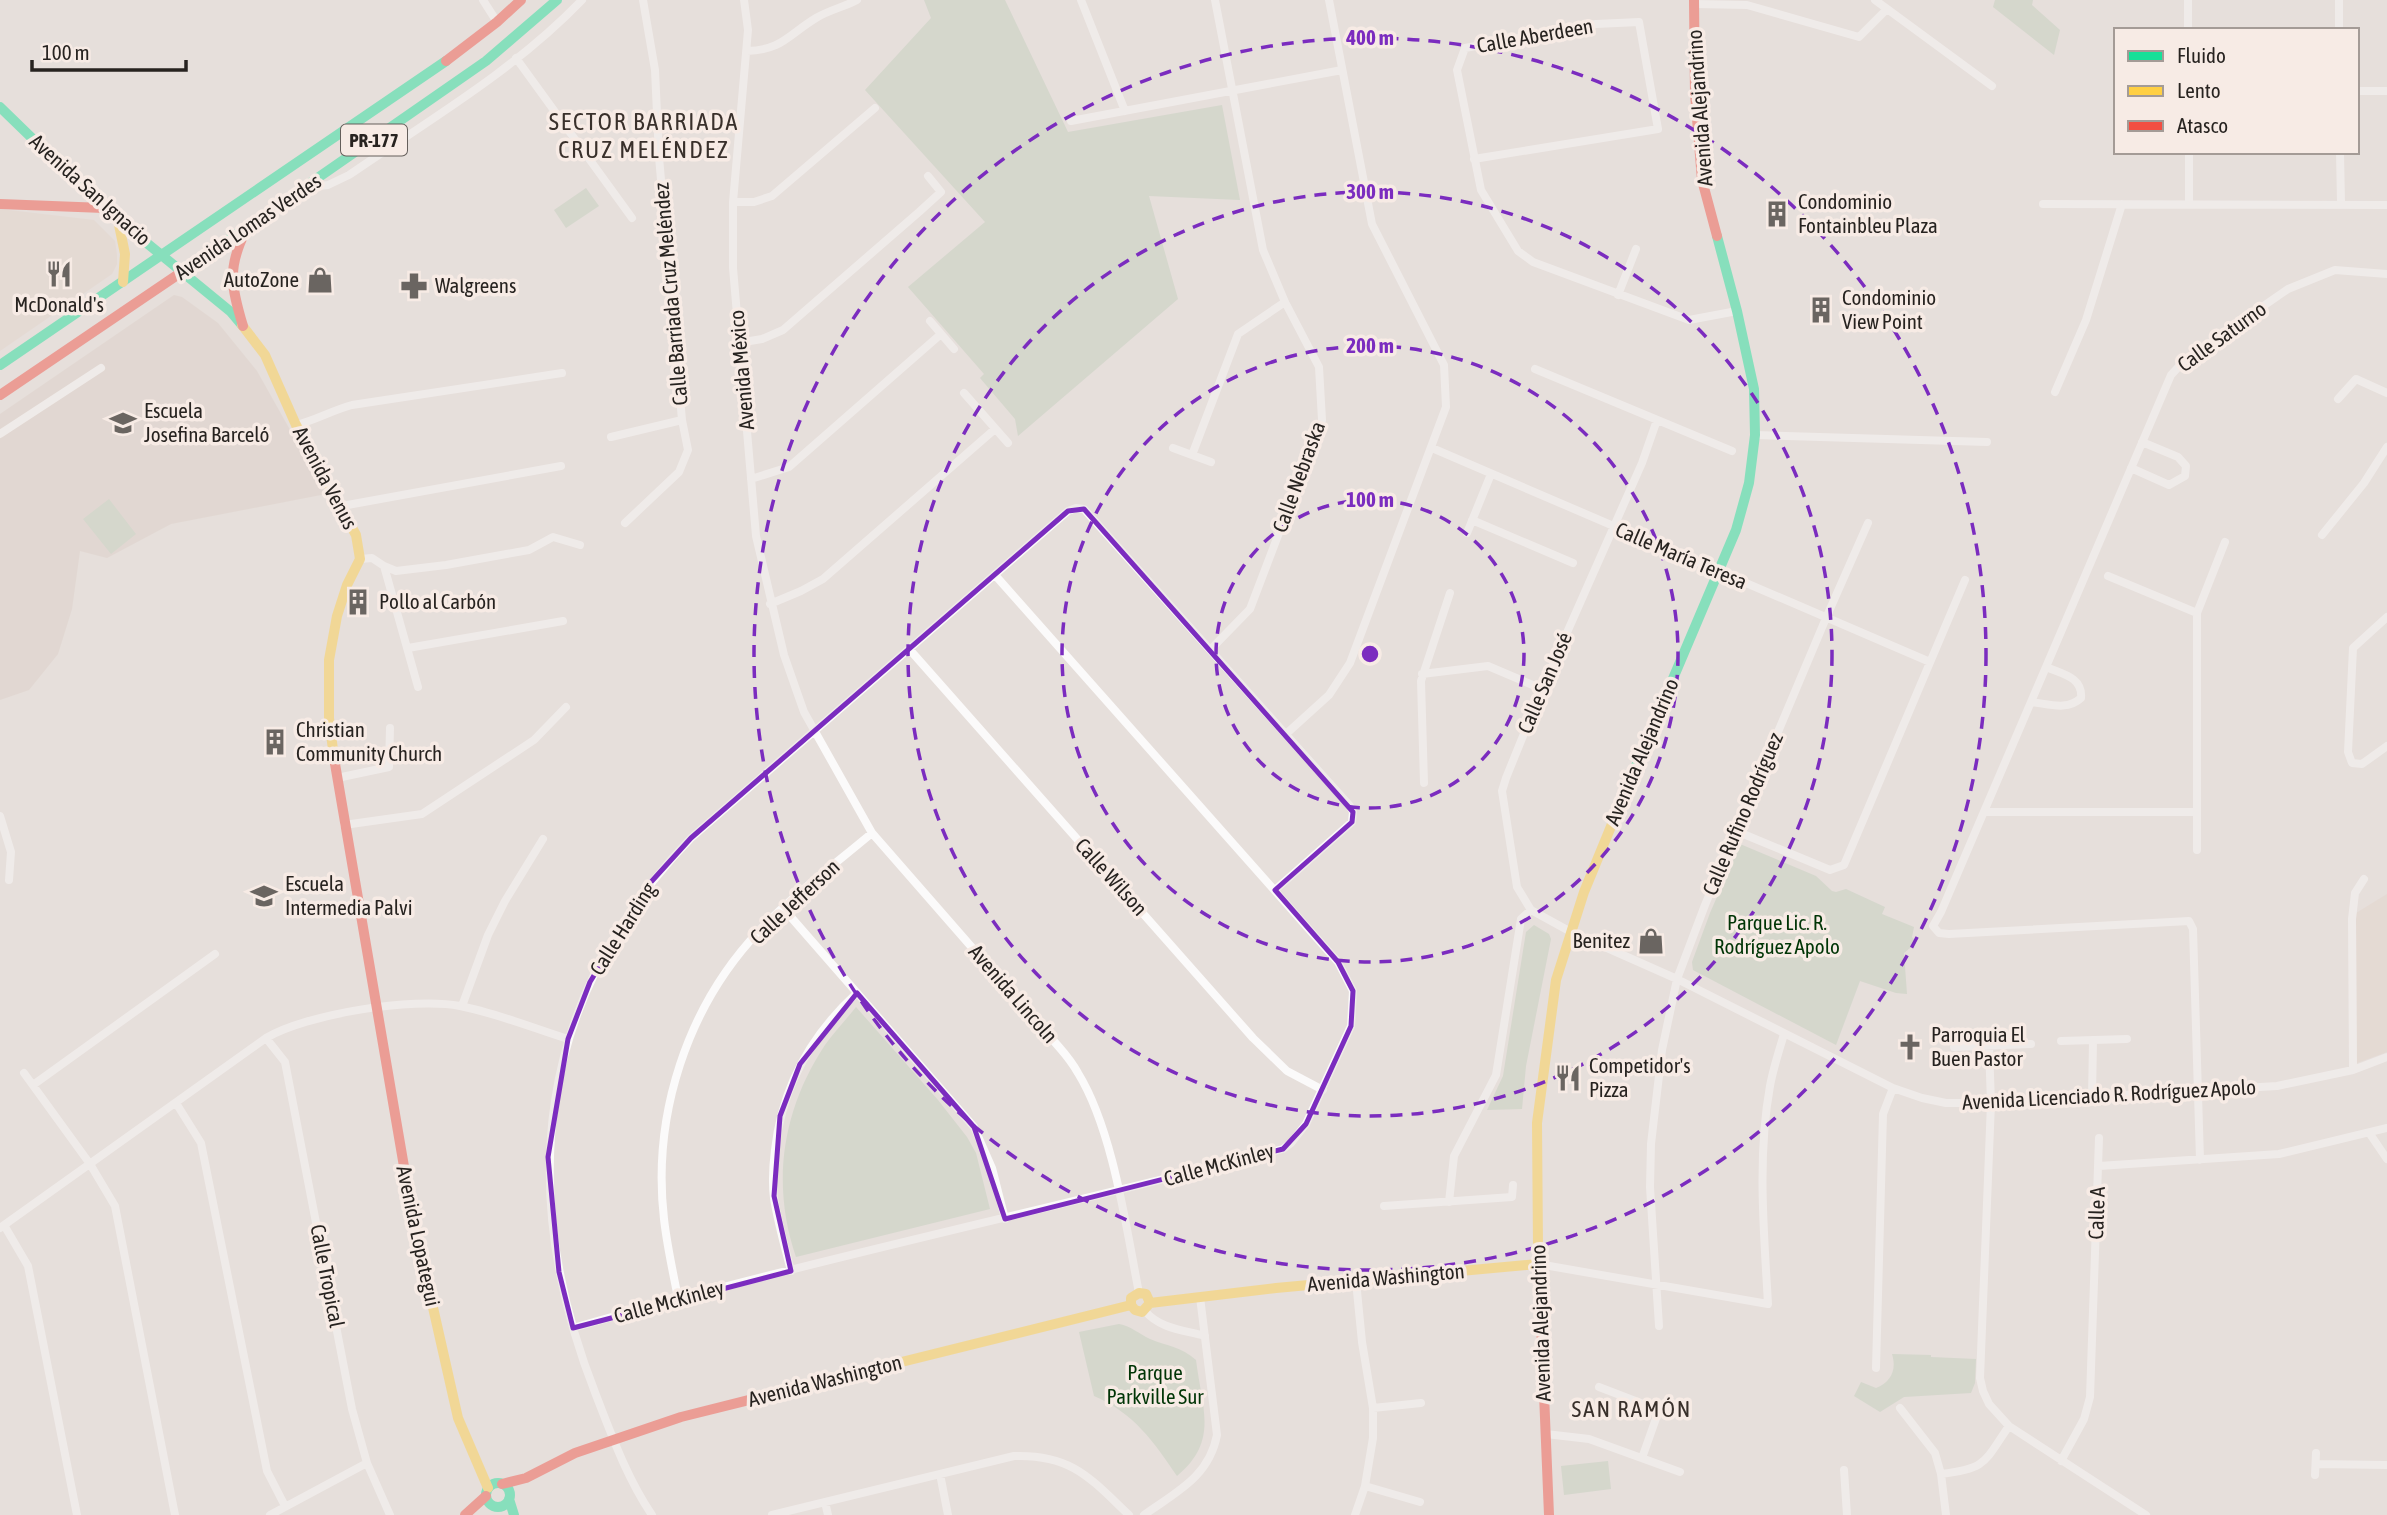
<svg xmlns="http://www.w3.org/2000/svg" width="2387" height="1515" font-family="'Asap Condensed',sans-serif">
<style>
.commercial{fill:#e3d4cb}
.built{fill:#dccfc7}
.park{fill:#c0cebb}
.lines{fill:none;stroke-linecap:round;stroke-linejoin:round}
.street{stroke:#fbfafa;stroke-width:8}
.fast{stroke:#16e098;stroke-width:10}
.slow{stroke:#ffcf43;stroke-width:10}
.jam{stroke:#f24e42;stroke-width:10}
.marked{fill:none;stroke:#7b2cbf;stroke-width:5;stroke-linejoin:round}
.ring{fill:none;stroke:#7b2cbf;stroke-width:3.5;stroke-dasharray:12 9}
.labels{text-anchor:middle;stroke-width:7;stroke-linejoin:round;paint-order:stroke}
.shield{fill:#f7ebe5;stroke:#655f5b;stroke-width:2}
.shield-label{font-size:19px;font-weight:bold;fill:#272320}
.street-label{font-size:21px;fill:#272320;stroke:#f7ebe5}
.poi-label{font-size:21px;fill:#272320;stroke:#f7ebe5;text-anchor:start}
.park-label{font-size:21px;fill:#003506;stroke:#f7ebe5}
.neighbourhood-label{font-size:23px;letter-spacing:2px;fill:#39302b;stroke:#f7ebe5}
.quarter-label{font-size:24px;letter-spacing:2px;fill:#39302b;stroke:#f7ebe5}
.centre{fill:#7b2cbf;stroke:#f7ebe5;stroke-width:3.5}
.ring-label{font-size:21px;text-anchor:middle;font-weight:bold;fill:#7b2cbf;stroke:#f7ebe5;stroke-width:7;stroke-linejoin:round;paint-order:stroke}
</style>
<rect width="100%" height="100%" fill="#e6dfdb"/>
<path class="commercial" d="M 0,209 L 94,220 L 115,241 L 117,255 L 117,264 L 112,274 L 0,351 Z
M 2387,894 L 2387,1052 L 2357,1063 L 2356,913 Z"/>
<path class="built" d="M 174,295 L 182,297 L 218,323 L 257,371 L 326,494 L 171,524 L 107,558 L 80,551 L 72,609 L 58,654 L 29,690 L 0,700 L 0,414 Z"/>
<path class="park" d="M 924,0 L 1005,0 L 1068,132 L 1222,105 L 1240,200 L 1149,196 L 1178,299 L 1018,436 L 1015,419 L 980,378 L 984,374 L 908,287 L 985,222 L 865,90 L 931,18 Z
M 1995,0 L 2033,0 L 2032,5 L 2060,30 L 2054,55 L 1993,7 Z
M 586,188 L 599,206 L 566,228 L 554,210 Z
M 109,499 L 136,534 L 111,554 L 83,519 Z
M 1740,844 L 1816,876 L 1832,891 L 1836,892 L 1846,889 L 1885,907 L 1882,914 L 1914,927 L 1912,937 L 1916,943 L 1904,953 L 1907,994 L 1896,993 L 1860,981 L 1836,1045 L 1693,970 L 1692,962 L 1710,913 Z
M 1534,925 L 1549,934 L 1551,939 L 1526,1066 L 1522,1109 L 1487,1110 L 1503,1076 L 1526,932 Z
M 856,1007 L 938,1100 L 967,1137 L 976,1153 L 990,1209 L 796,1257 C 771,1184 782,1110 825,1045 C 834,1032 846,1020 856,1007 Z
M 1119,1324 C 1131,1326 1139,1334 1150,1339 C 1167,1346 1182,1347 1196,1360 C 1202,1409 1219,1441 1177,1476 C 1154,1442 1134,1413 1094,1396 L 1079,1332 Z
M 1892,1354 L 1931,1355 L 1931,1357 L 1976,1359 L 1975,1383 L 1971,1393 L 1904,1397 L 1880,1412 L 1854,1396 L 1861,1382 L 1876,1388 C 1891,1382 1897,1370 1892,1354 Z
M 1608,1461 L 1611,1489 L 1564,1495 L 1561,1466 Z"/>
<g class="lines">
<path class="street" d="M 483,0 L 497,22
M 744,0 L 748,30 L 733,202 L 733,268 L 756,536 L 784,655 L 804,712 L 872,833 L 1059,1047 C 1066,1055 1073,1064 1078,1073 C 1113,1130 1126,1227 1139,1293
M 1081,0 L 1125,111
M 1875,0 L 1992,86
M 2188,0 L 2188,30
M 1694,4 L 1747,5 L 1859,37 L 1887,9
M 2339,30 L 2339,0
M 747,51 C 782,50 788,35 816,18 C 829,10 844,7 857,0
M 516,58 L 632,218
M 2357,91 L 2387,91
M 1071,121 L 1342,70
M 2189,152 L 2189,203
M 2340,152 L 2341,203
M 1474,159 L 1658,129 L 1639,22 L 1596,24 L 1465,48 L 1457,70 L 1481,190 L 1518,251 L 1533,262 L 1689,320 L 1737,311
M 309,187 L 328,185 L 349,175 C 429,120 515,70 582,0
M 733,202 L 754,202 L 772,196 L 875,108
M 2043,204 L 2387,205
M 1618,295 L 1636,249
M 930,321 L 954,349
M 738,343 L 762,339 L 783,330 L 919,212 L 941,192 L 928,176
M 1535,369 L 1732,451
M 2055,392 L 2086,320 L 2122,204
M 964,393 L 1008,443
M 2338,399 L 2356,379 L 2387,393
M 1657,420 L 1642,463 L 1542,689 L 1506,778 L 1502,791 L 1517,887 L 1531,910 L 1571,932 L 1677,979 L 1893,1088 L 1922,1098 L 1946,1103 L 1991,1103 L 2277,1086 L 2353,1070 L 2387,1057
M 296,425 C 316,420 333,410 352,405 L 562,373
M 0,434 L 101,368
M 1755,435 L 1987,442
M 611,437 L 682,420
M 1173,448 L 1211,462
M 1432,448 L 1930,662
M 1192,455 L 1238,334 L 1285,302
M 2131,468 L 2169,485 L 2185,476 L 2186,466 L 2178,457 L 2142,442
M 751,479 L 789,467 L 941,334
M 342,506 L 561,466
M 1472,520 L 1573,563
M 625,523 L 679,472 L 688,450 L 682,420 L 659,157 L 655,70 L 643,0
M 1467,533 L 1491,474
M 2322,535 L 2364,483 L 2387,447
M 360,559 L 372,558 L 384,566 L 418,687
M 384,566 L 396,571 L 446,565 L 529,550 L 553,537 L 580,545
M 2108,576 L 2197,613
M 770,604 L 801,591 L 823,579 L 995,429
M 2387,617 L 2353,648 L 2348,752 L 2352,763 L 2362,764 L 2387,746
M 408,648 L 563,621
M 1211,649 L 1250,609 L 1322,420 L 1319,367 L 1285,302 L 1263,250 L 1215,0
M 910,650 L 1253,1038 L 1287,1071 L 1323,1090
M 1422,674 L 1488,666 L 1542,689
M 2031,702 C 2049,704 2067,711 2081,698 C 2083,677 2062,674 2046,667
M 1286,734 L 1329,695 L 1350,663 L 1446,407 L 1444,365 L 1372,224 L 1329,0
M 337,778 L 389,767 L 390,728
M 1424,783 L 1421,681 L 1450,593
M 1985,812 L 2197,812
M 0,816 L 11,852 L 9,880
M 344,825 L 422,814 L 534,740 L 566,707
M 1736,831 L 1830,870 L 1844,865 L 1965,580
M 2197,850 L 2197,613 L 2225,542
M 783,908 L 974,1127 L 992,1168 L 1005,1219
M 462,1006 L 488,935 L 505,901 L 543,839
M 266,1038 L 285,1062 L 352,1409 L 367,1463 L 390,1515
M 2061,1041 L 2127,1039
M 1989,1046 L 1991,1103 L 1980,1378 L 1983,1391 L 1989,1404 L 2009,1426 L 2146,1515
M 1954,1047 L 2031,1044
M 2353,1070 L 2352,919 L 2355,893 L 2364,879
M 24,1073 L 90,1164 L 115,1206 L 175,1515
M 33,1085 L 215,954
M 2092,1098 L 2093,1040
M 176,1103 L 201,1143 L 267,1471 L 285,1506
M 2370,1134 L 2387,1159
M 2200,1160 L 2193,929 L 2189,921 L 1949,934 L 1939,933 L 1933,926 L 1941,912 L 2171,375 L 2184,361 L 2288,289 L 2335,270 L 2387,274
M 2099,1166 L 2279,1154 L 2387,1128
M 1449,1202 L 1454,1156 L 1496,1075 L 1521,919 L 1531,910
M 1384,1206 L 1512,1197 L 1513,1185
M 4,1225 L 28,1266 L 77,1515
M 0,1228 L 266,1038 C 306,1014 413,997 460,1006 C 496,1013 533,1028 568,1039
M 1538,1264 L 1768,1304 C 1764,1232 1757,1158 1770,1086 C 1773,1069 1779,1051 1784,1034
M 791,1271 C 785,1247 778,1223 774,1198 C 772,1182 773,1166 775,1150 C 782,1088 811,1035 857,993
M 678,1298 C 673,1272 667,1246 664,1219 C 652,1115 687,1007 759,931 C 793,895 834,865 872,833
M 1145,1311 C 1160,1329 1184,1330 1205,1336
M 1659,1326 L 1650,1187 L 1651,1144 L 1662,1050 L 1677,979 L 1705,905 L 1826,618 L 1868,523
M 573,1328 C 807,1261 1047,1210 1283,1149 L 1291,1143 L 1306,1124 L 1351,1026 L 1353,991 L 1338,962 L 995,575
M 1876,1368 L 1883,1114 L 1893,1088
M 1599,1387 L 1659,1410 L 1642,1458
M 1373,1408 L 1421,1403
M 1900,1408 L 1935,1453 L 1941,1474 L 1946,1515
M 1546,1434 L 1589,1439 L 1680,1472
M 2061,1461 L 2084,1419 L 2090,1397 L 2099,1138
M 2316,1464 L 2387,1465
M 1844,1470 L 1847,1515
M 940,1474 L 948,1515
M 1941,1474 C 1987,1469 1984,1462 2009,1426
M 2315,1475 L 2316,1453
M 1365,1486 L 1420,1502
M 825,1502 L 828,1515
M 270,1515 L 367,1463
M 652,1515 C 627,1478 612,1436 596,1395 C 516,1192 535,999 691,838 L 1068,511 L 1076,508 L 1084,509 L 1350,806 L 1353,812 L 1352,822 L 1275,890
M 772,1515 L 1014,1456 C 1072,1454 1091,1479 1129,1515
M 1144,1515 C 1176,1492 1209,1477 1217,1435 L 1200,1297
M 1355,1515 L 1365,1486 L 1373,1438 L 1373,1408 L 1362,1342 L 1356,1281"/>
<path class="fast" d="M 0,107 L 104,208 L 231,312 L 242,325
M 195,263 L 486,61 L 557,0
M 0,365 L 446,61
M 1633,773 L 1736,530 L 1749,483 L 1755,435 L 1754,389 L 1737,311 L 1717,236
M486 1495a12 12 0 1 1 24 0a12 12 0 1 1-24 0Z
M 509,1499 L 514,1515"/>
<path class="slow" d="M 118,220 L 125,254 L 123,282
M 242,325 L 265,355 L 296,425 L 356,535 L 360,559 L 347,585 L 337,616 L 329,660 L 329,718 L 334,758
M 413,1219 L 458,1418 L 488,1488
M 1538,1248 L 1537,1123 L 1556,980 L 1584,892 L 1633,773
M 1150,1303 L 1276,1288 L 1538,1264
M 1131,1305 L 1131,1298 L 1139,1293 L 1146,1294 L 1150,1303
M 1131,1305 L 1135,1310 L 1142,1312 L 1150,1303
M 837,1378 L 1131,1305"/>
<path class="jam" d="M 1694,0 L 1695,94 L 1702,180 L 1717,236
M 446,61 L 497,22 L 521,0
M 0,204 L 104,208
M 243,326 C 231,286 227,268 246,230
M 0,395 L 195,263
M 334,758 L 413,1219
M 1538,1248 L 1549,1515
M 502,1484 L 526,1478 L 575,1453 L 681,1417 L 837,1378
M 465,1515 L 486,1496"/>
</g>
<path d="M0 0H2387V1515H0ZM 1084,509 L 1353,812 L 1352,822 L 1275,890 L 1338,962 L 1353,991 L 1351,1026 L 1306,1124 L 1283,1149 L 1005,1219 L 974,1127 L 857,993 L 800,1064 L 780,1116 L 774,1196 L 791,1271 L 573,1328 L 559,1272 L 548,1157 L 568,1039 L 590,982 L 651,882 L 691,838 L 1068,511 Z" fill="#e6dfdb" fill-opacity=".55" fill-rule="evenodd"/>
<path class="marked" d="M 1084,509 L 1353,812 L 1352,822 L 1275,890 L 1338,962 L 1353,991 L 1351,1026 L 1306,1124 L 1283,1149 L 1005,1219 L 974,1127 L 857,993 L 800,1064 L 780,1116 L 774,1196 L 791,1271 L 573,1328 L 559,1272 L 548,1157 L 568,1039 L 590,982 L 651,882 L 691,838 L 1068,511 Z"/>
<g class="ring">
<circle cx="1370" cy="654" r="154"/>
<circle cx="1370" cy="654" r="308"/>
<circle cx="1370" cy="654" r="462"/>
<circle cx="1370" cy="654" r="616"/>
</g>
<defs>
<g id="building-bare" transform="scale(2.1)"><path d="M-4-6H4V6H1V3H-1V6H-4ZM-2.5-4.3h1.7v1.8h-1.7ZM.8-4.3h1.7v1.8H.8ZM-2.5-1h1.7V.8h-1.7ZM.8-1h1.7V.8H.8Z" fill="#6a6561" stroke="#f7ebe5" stroke-width="2.5" paint-order="stroke"/></g>
<g id="restaurant-bare" transform="scale(2.1)"><path d="M-5-6h1v4h1v-4h1v4h1v-4h1v5L-1.5 .5V6h-2V.5L-5-1ZM5-6V6H3V1.5H1.5Q1.5-4 5-6Z" fill="#6a6561" stroke="#f7ebe5" stroke-width="2.5" paint-order="stroke"/></g>
<g id="shop-bare" transform="scale(2.1)"><path d="M-5-2.5h2.3a2.7 3.5 0 0 1 5.4 0H5L5.5 6h-11ZM-1.5-2.5h3a1.5 2.3 0 0 0-3 0Z" fill="#6a6561" stroke="#f7ebe5" stroke-width="2.5" paint-order="stroke"/></g>
<g id="pharmacy-bare" transform="scale(2.1)"><path d="M-2-6h4v4h4v4h-4v4h-4v-4h-4v-4h4Z" fill="#6a6561" stroke="#f7ebe5" stroke-width="2.5" paint-order="stroke"/></g>
<g id="school-bare" transform="scale(2.1)"><path d="M0-5L7-2L0 1L-7-2ZM-4 1L0 2.5L4 1V4Q0 6-4 4Z" fill="#6a6561" stroke="#f7ebe5" stroke-width="2.5" paint-order="stroke"/></g>
<g id="church-bare" transform="scale(2.1)"><path d="M-1.2-6h2.4v3.5h3.3v2.4h-3.3V6h-2.4V-.1h-3.3v-2.4h3.3Z" fill="#6a6561" stroke="#f7ebe5" stroke-width="2.5" paint-order="stroke"/></g>
</defs>
<g fill-rule="evenodd">
<use href="#building-bare" x="1777" y="214"/>
<use href="#restaurant-bare" x="59" y="274"/>
<use href="#shop-bare" x="320" y="280"/>
<use href="#pharmacy-bare" x="414" y="286"/>
<use href="#building-bare" x="1821" y="310"/>
<use href="#school-bare" x="123" y="423"/>
<use href="#building-bare" x="358" y="602"/>
<use href="#building-bare" x="275" y="742"/>
<use href="#school-bare" x="264" y="896"/>
<use href="#shop-bare" x="1651" y="941"/>
<use href="#church-bare" x="1910" y="1047"/>
<use href="#restaurant-bare" x="1568" y="1078"/>
</g>
<g class="labels">
<rect class="shield" x="341" y="124.5" width="66" height="31" rx="5"/>
<g class="shield-label">
<text x="374" y="147">PR-177</text>
</g>
<g class="street-label">
<text transform="translate(1535 36) rotate(-10)" y="7">Calle Aberdeen</text>
<text transform="translate(1700 108) rotate(-94)" y="7">Avenida Alejandrino</text>
<text transform="translate(90 190) rotate(42)" y="7">Avenida San Ignacio</text>
<text transform="translate(248 227) rotate(-34)" y="7">Avenida Lomas Verdes</text>
<text transform="translate(671 294) rotate(-95)" y="7">Calle Barriada Cruz Meléndez</text>
<text transform="translate(2222 337) rotate(-36)" y="7">Calle Saturno</text>
<text transform="translate(742 370) rotate(-95)" y="7">Avenida México</text>
<text transform="translate(1299 477) rotate(-70)" y="7">Calle Nebraska</text>
<text transform="translate(325 478) rotate(62)" y="7">Avenida Venus</text>
<text transform="translate(1681 556) rotate(23)" y="7">Calle María Teresa</text>
<text transform="translate(1545 683) rotate(-67)" y="7">Calle San José</text>
<text transform="translate(1642 752) rotate(-67)" y="7">Avenida Alejandrino</text>
<text transform="translate(1743 814) rotate(-67)" y="7">Calle Rufino Rodríguez</text>
<text transform="translate(1111 877) rotate(48)" y="7">Calle Wilson</text>
<text transform="translate(795 902) rotate(-43)" y="7">Calle Jefferson</text>
<text transform="translate(623 929) rotate(-58)" y="7">Calle Harding</text>
<text transform="translate(1013 994) rotate(49)" y="7">Avenida Lincoln</text>
<text transform="translate(2109 1095) rotate(-3)" y="7">Avenida Licenciado R. Rodríguez Apolo</text>
<text transform="translate(1219 1165) rotate(-15)" y="7">Calle McKinley</text>
<text transform="translate(2097 1213) rotate(-88)" y="7">Calle A</text>
<text transform="translate(418 1236) rotate(78)" y="7">Avenida Lopategui</text>
<text transform="translate(327 1276) rotate(79)" y="7">Calle Tropical</text>
<text transform="translate(1386 1278) rotate(-5)" y="7">Avenida Washington</text>
<text transform="translate(669 1302) rotate(-15)" y="7">Calle McKinley</text>
<text transform="translate(1541 1323) rotate(-92)" y="7">Avenida Alejandrino</text>
<text transform="translate(825 1381) rotate(-14)" y="7">Avenida Washington</text>
</g>
<g class="poi-label">
<text x="1798" y="209">Condominio<tspan x="1798" dy="24">Fontainbleu Plaza</tspan></text>
<text x="299" y="287" text-anchor="end">AutoZone</text>
<text x="435" y="293">Walgreens</text>
<text x="1842" y="305">Condominio<tspan x="1842" dy="24">View Point</tspan></text>
<text x="59" y="312" text-anchor="middle">McDonald's</text>
<text x="144" y="418">Escuela<tspan x="144" dy="24">Josefina Barceló</tspan></text>
<text x="379" y="609">Pollo al Carbón</text>
<text x="296" y="737">Christian<tspan x="296" dy="24">Community Church</tspan></text>
<text x="285" y="891">Escuela<tspan x="285" dy="24">Intermedia Palvi</tspan></text>
<text x="1630" y="948" text-anchor="end">Benitez</text>
<text x="1931" y="1042">Parroquia El<tspan x="1931" dy="24">Buen Pastor</tspan></text>
<text x="1589" y="1073">Competidor's<tspan x="1589" dy="24">Pizza</tspan></text>
</g>
<g class="park-label">
<text x="1777" y="930">Parque Lic. R.<tspan x="1777" dy="24">Rodríguez Apolo</tspan></text>
<text x="1155" y="1380">Parque<tspan x="1155" dy="24">Parkville Sur</tspan></text>
</g>
<g class="neighbourhood-label">
<text x="1632" y="1417">SAN RAMÓN</text>
</g>
<g class="quarter-label">
<text x="644" y="130">SECTOR BARRIADA<tspan x="644" dy="28">CRUZ MELÉNDEZ</tspan></text>
</g>
</g>
<circle cx="1370" cy="654" r="10" class="centre"/>
<g class="ring-label">
<text x="1370" y="45">400 m</text>
<text x="1370" y="199">300 m</text>
<text x="1370" y="353">200 m</text>
<text x="1370" y="507">100 m</text>
</g>
<rect x="2114" y="28" width="245" height="126" fill="#f7ebe5" stroke="#a49b96" stroke-width="2"/>
<rect x="2128" y="51" width="35" height="10" fill="#16e098" stroke="#a49b96" stroke-width="2"/>
<text x="2177" y="63" font-size="21" fill="#272320">Fluido</text>
<rect x="2128" y="86" width="35" height="10" fill="#ffcf43" stroke="#a49b96" stroke-width="2"/>
<text x="2177" y="98" font-size="21" fill="#272320">Lento</text>
<rect x="2128" y="121" width="35" height="10" fill="#f24e42" stroke="#a49b96" stroke-width="2"/>
<text x="2177" y="133" font-size="21" fill="#272320">Atasco</text>
<path d="M32 60v10h154v-10" fill="none" stroke="#272320" stroke-width="3.5"/>
<text x="42" y="60" font-size="21" fill="#272320" stroke="#f7ebe5" stroke-width="5" paint-order="stroke">100 m</text>
</svg>
